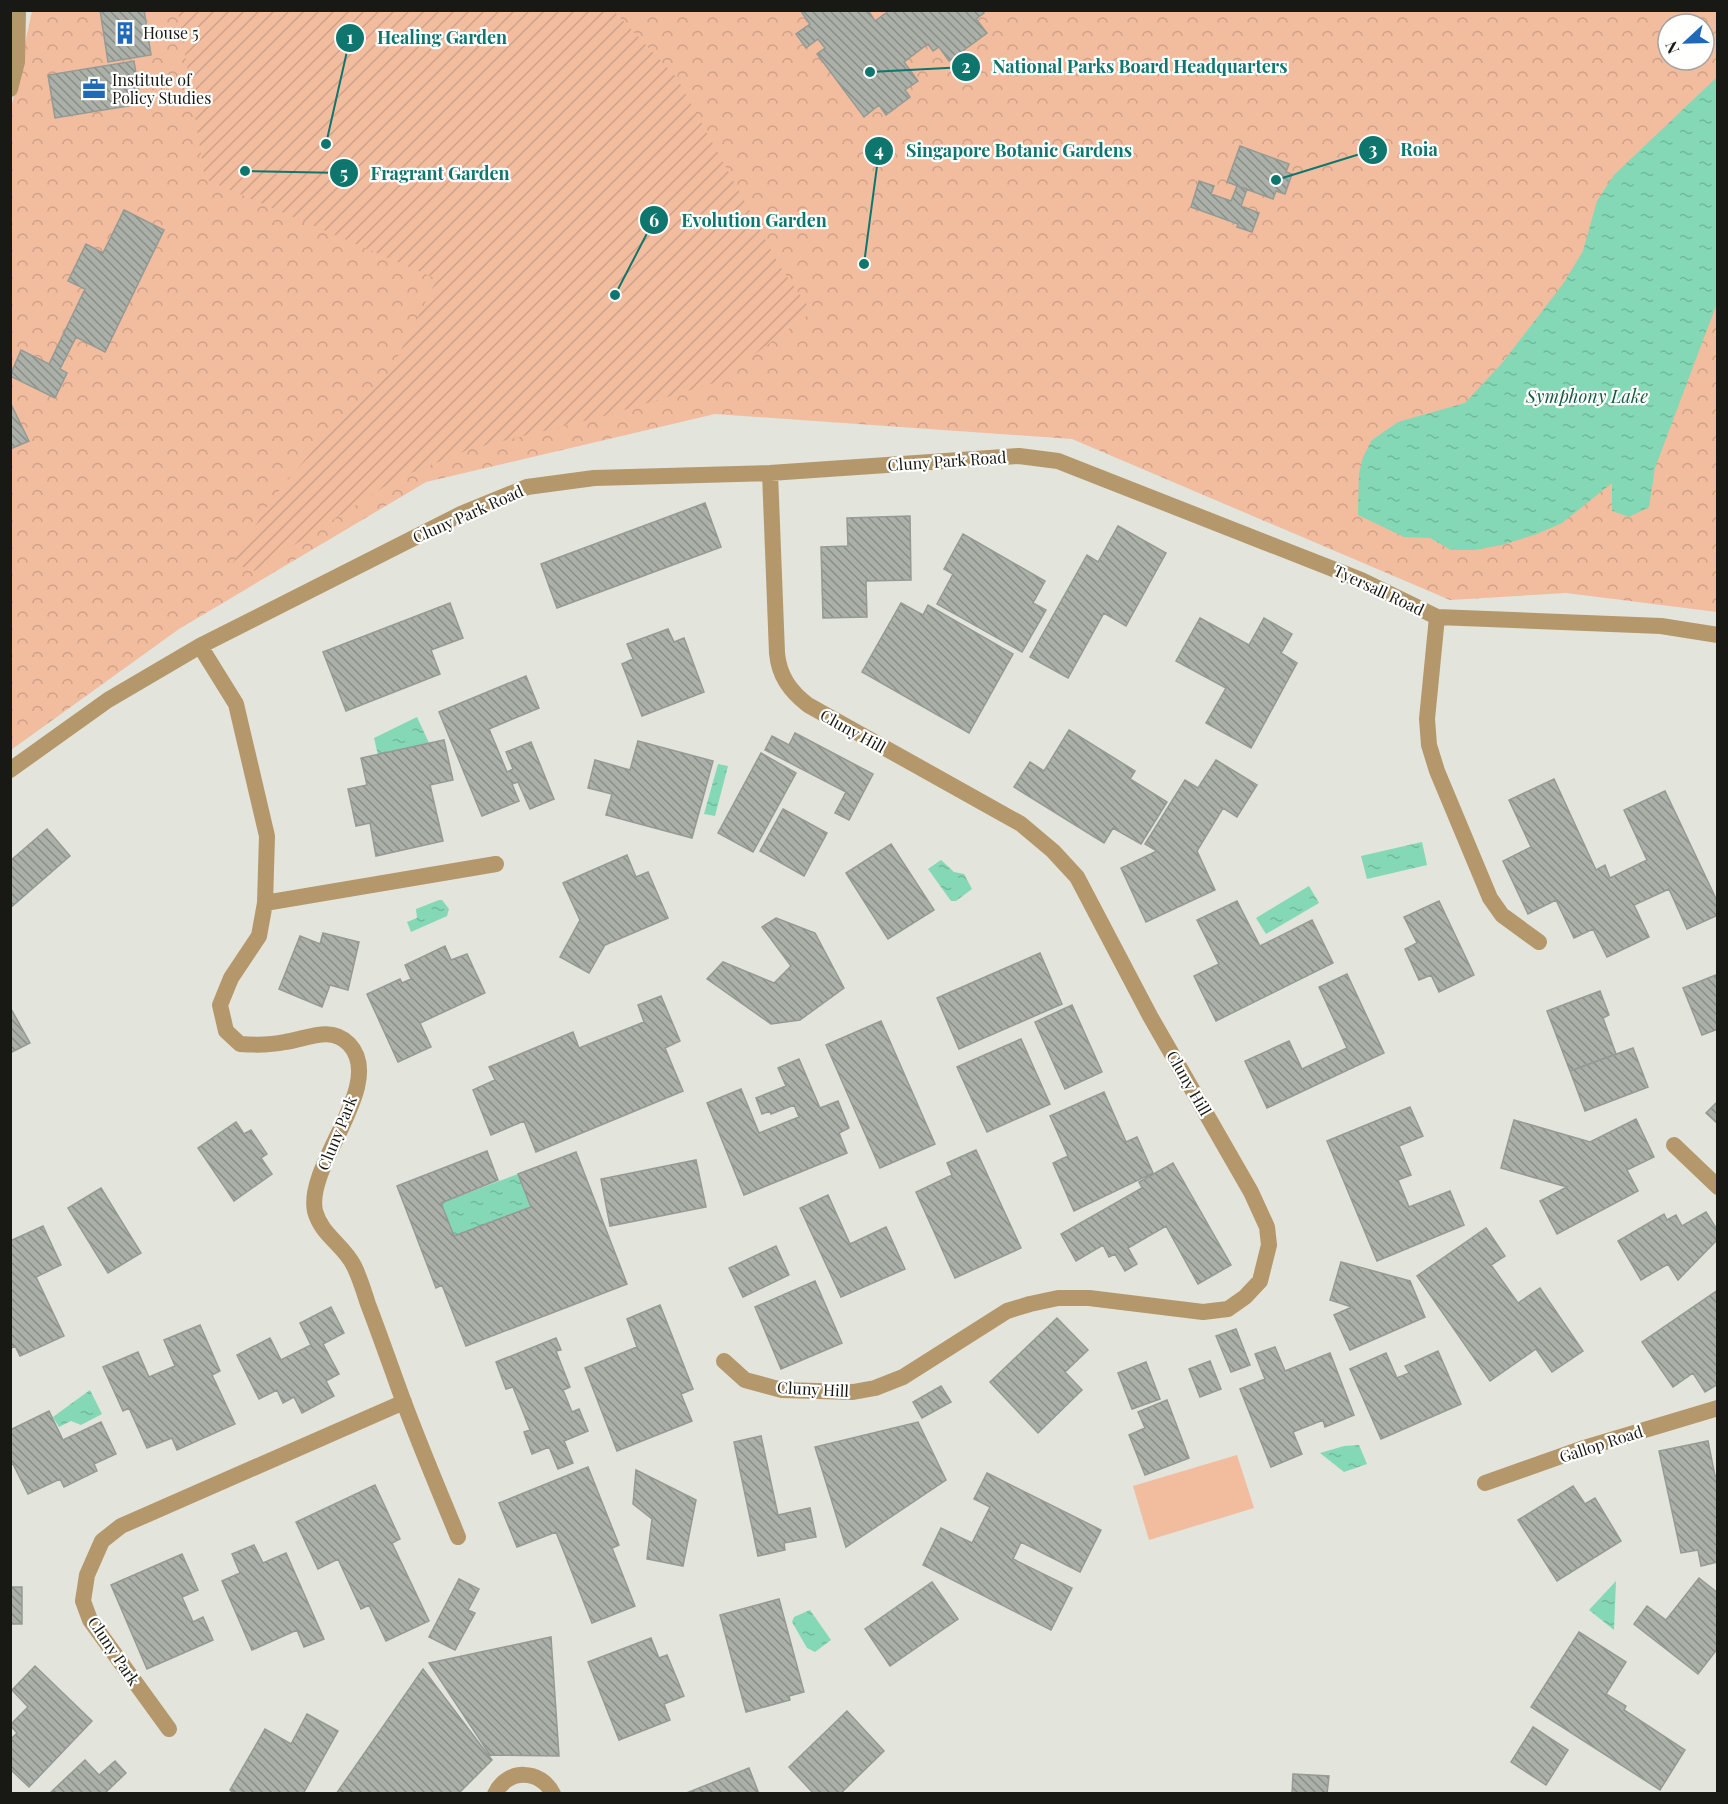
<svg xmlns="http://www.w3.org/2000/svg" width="1728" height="1804" font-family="'Playfair Display',serif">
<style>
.grass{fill:#f2bc9f}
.park{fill:url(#park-crowns);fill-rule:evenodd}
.garden{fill:url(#garden-furrows)}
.water{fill:url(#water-ripples)}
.building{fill:url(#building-back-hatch);stroke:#959a94;stroke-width:1.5}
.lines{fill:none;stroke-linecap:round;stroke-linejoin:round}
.minor{stroke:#b4976a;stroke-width:16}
.labels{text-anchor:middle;stroke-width:4.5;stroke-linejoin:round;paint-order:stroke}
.poi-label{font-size:16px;fill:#181815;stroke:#fffffe;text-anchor:start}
.street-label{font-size:16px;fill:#181815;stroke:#fffffe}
.water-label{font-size:18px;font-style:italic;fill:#185a43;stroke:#fffffe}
.leader{fill:none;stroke:#0f766e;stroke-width:2}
.callout-dot{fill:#0f766e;stroke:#fffffe;stroke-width:2}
.mark-label{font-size:18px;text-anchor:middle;font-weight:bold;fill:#fff}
.callout-label{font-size:18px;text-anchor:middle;font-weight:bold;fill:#0f766e;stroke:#fffffe;stroke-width:4.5;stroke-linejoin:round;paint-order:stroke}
</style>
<defs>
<pattern id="park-crowns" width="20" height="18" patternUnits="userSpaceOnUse" patternTransform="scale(1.5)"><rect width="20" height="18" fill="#f2bc9f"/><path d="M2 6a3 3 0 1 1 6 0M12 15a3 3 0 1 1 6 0" fill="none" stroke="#cfa188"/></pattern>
<pattern id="garden-furrows" width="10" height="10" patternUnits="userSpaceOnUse" patternTransform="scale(1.5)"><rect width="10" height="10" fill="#f2bc9f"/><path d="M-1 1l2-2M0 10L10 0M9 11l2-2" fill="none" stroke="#cfa188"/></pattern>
<pattern id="water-ripples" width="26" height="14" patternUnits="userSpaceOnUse" patternTransform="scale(1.5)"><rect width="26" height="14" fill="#84d8b5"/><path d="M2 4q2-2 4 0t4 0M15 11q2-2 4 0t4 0" fill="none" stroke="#71b99b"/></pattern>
<pattern id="building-back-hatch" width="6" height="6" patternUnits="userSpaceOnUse" patternTransform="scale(1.5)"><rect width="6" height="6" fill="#abb0a9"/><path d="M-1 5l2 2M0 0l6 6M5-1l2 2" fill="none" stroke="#8a8e88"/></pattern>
</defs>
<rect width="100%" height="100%" fill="#e3e4db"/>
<path class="grass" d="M 1237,1455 L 1254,1508 L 1149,1540 L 1133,1486 Z"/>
<path class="park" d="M 32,11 L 1717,11 L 1717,612 L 1566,593 L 1450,600 L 1072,439 L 715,414 L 426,482 L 179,629 L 11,750 L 10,113 ZM 1668,24 L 1704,24 L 1704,60 L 1668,60 Z"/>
<path class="garden" d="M 178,11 L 614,11 L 677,78 L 781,268 L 812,312 L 717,382 L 604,416 L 470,449 L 396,479 L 254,571 L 233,563 L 271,500 L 325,436 L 390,372 L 437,279 L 205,179 Z"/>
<path class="water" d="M 1717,77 L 1717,303 L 1655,468 L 1649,507 L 1629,517 L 1612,511 L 1612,483 L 1562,523 L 1537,534 L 1502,545 L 1474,550 L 1451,550 L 1430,538 L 1404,537 L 1358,515 L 1359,473 L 1363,457 L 1372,440 L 1398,422 L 1465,403 L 1503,362 L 1563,284 L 1583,251 L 1597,201 L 1614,175 Z
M 417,717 L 429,743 L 378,755 L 374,738 Z
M 718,764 L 728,766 L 715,816 L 704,814 Z
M 1422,842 L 1427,865 L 1367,879 L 1361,856 Z
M 941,860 L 954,872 L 964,874 L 972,889 L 956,901 L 951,901 L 928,869 Z
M 1309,886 L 1319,903 L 1266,934 L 1256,918 Z
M 439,900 L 442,900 L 449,909 L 447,916 L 411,932 L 407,922 L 417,918 L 416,909 Z
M 518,1174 L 531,1207 L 454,1236 L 441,1203 Z
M 90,1390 L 102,1414 L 81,1425 L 71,1421 L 59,1427 L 53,1417 Z
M 1359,1445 L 1367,1464 L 1344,1472 L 1320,1453 L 1344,1446 Z
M 1616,1581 L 1614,1630 L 1589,1610 Z
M 810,1610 L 831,1640 L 815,1652 L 807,1648 L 792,1622 L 794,1617 Z"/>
<path class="building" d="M 100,10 L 144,10 L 151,55 L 108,62 Z
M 800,10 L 868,10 L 875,21 L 890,10 L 982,10 L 984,13 L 976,19 L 987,33 L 949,61 L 939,47 L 933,51 L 928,44 L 904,62 L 918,81 L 905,90 L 910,97 L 886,115 L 879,105 L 864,117 L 817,54 L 825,48 L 818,39 L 806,48 L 796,34 L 810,24 Z
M 134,61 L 141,104 L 55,118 L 48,75 Z
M 1240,146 L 1289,164 L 1286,172 L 1292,174 L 1285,194 L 1276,191 L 1273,199 L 1227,182 Z
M 1199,181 L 1214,186 L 1211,194 L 1231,201 L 1237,186 L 1247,189 L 1241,206 L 1259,213 L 1252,232 L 1237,227 L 1238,224 L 1191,207 Z
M 124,210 L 164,230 L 105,352 L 76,337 L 60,369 L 67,373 L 55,398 L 10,376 L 21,350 L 49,364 L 85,289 L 68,281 L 86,244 L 103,253 Z
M 10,402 L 29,441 L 10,449 Z
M 705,503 L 721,547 L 557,608 L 541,564 Z
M 910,516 L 911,580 L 866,581 L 867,617 L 823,618 L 821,547 L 848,546 L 847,518 Z
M 1118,526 L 1166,553 L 1126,626 L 1104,613 L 1068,678 L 1030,657 L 1087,555 L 1098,562 Z
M 963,534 L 1045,581 L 1033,603 L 1046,610 L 1022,652 L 937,604 L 953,574 L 944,569 Z
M 450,603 L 463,638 L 431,650 L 440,674 L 346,711 L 323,652 Z
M 901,603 L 923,615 L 928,605 L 1013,654 L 969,733 L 862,672 Z
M 1200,618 L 1249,645 L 1264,618 L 1292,634 L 1281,653 L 1297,663 L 1251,748 L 1206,723 L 1226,688 L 1176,661 Z
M 668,629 L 674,642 L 684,638 L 704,692 L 642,716 L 622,664 L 633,659 L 627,644 Z
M 526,676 L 539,708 L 489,729 L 507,772 L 513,769 L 506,752 L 531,742 L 554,799 L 530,809 L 518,782 L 512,784 L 519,801 L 482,816 L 439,712 Z
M 1069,730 L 1135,771 L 1130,779 L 1167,802 L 1141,844 L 1113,828 L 1104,843 L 1014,787 L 1030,762 L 1044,771 Z
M 795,733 L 873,774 L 849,820 L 835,813 L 846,792 L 765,750 L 772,736 L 789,745 Z
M 444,740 L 453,780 L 430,785 L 443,841 L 376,856 L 370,823 L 356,826 L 348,789 L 367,785 L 361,758 Z
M 638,741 L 713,761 L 692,838 L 606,815 L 612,794 L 588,788 L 595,760 L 630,770 Z
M 761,753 L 796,773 L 753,852 L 718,833 Z
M 1216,760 L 1257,785 L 1237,817 L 1223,808 L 1197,851 L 1215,890 L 1146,922 L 1121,868 L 1157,851 L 1145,844 L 1185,780 L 1198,788 Z
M 1554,779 L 1596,870 L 1605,865 L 1610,878 L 1647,860 L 1624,810 L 1665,791 L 1718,903 L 1718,915 L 1687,929 L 1669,889 L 1634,905 L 1649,937 L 1607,957 L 1593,929 L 1574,938 L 1556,900 L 1528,914 L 1503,861 L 1531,847 L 1509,800 Z
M 783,809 L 827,833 L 804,876 L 760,851 Z
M 47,829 L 70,856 L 10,908 L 10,861 Z
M 891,844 L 934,910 L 888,939 L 846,873 Z
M 627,855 L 636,877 L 648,872 L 668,918 L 605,945 L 589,973 L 560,957 L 580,920 L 563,883 Z
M 1237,901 L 1260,946 L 1312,920 L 1333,963 L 1216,1021 L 1194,976 L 1219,964 L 1197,920 Z
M 1439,901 L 1474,975 L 1439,992 L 1431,975 L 1419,980 L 1405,949 L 1417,943 L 1404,917 Z
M 776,918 L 815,933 L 844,988 L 800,1020 L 771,1024 L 707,979 L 723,962 L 774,983 L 791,966 L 762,927 Z
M 323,933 L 359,942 L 348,990 L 330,985 L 322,1007 L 279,989 L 300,936 L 320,944 Z
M 445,946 L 451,960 L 467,954 L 485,993 L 420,1023 L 431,1047 L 398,1062 L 367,994 L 400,979 L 402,983 L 411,979 L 405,965 Z
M 1040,953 L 1062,1004 L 959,1049 L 937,998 Z
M 1347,974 L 1384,1053 L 1267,1108 L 1245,1061 L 1289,1041 L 1302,1069 L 1347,1048 L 1319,987 Z
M 1718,974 L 1718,1029 L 1702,1035 L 1683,988 Z
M 1600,991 L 1609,1015 L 1603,1018 L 1616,1054 L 1570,1071 L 1547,1011 Z
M 661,996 L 680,1041 L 665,1048 L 683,1091 L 536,1152 L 524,1121 L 491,1135 L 473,1090 L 495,1080 L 489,1067 L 573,1032 L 579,1048 L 644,1022 L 638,1005 Z
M 1072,1005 L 1102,1072 L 1065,1089 L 1035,1022 Z
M 10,1007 L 30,1043 L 10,1053 Z
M 881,1021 L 935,1144 L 880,1168 L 826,1045 Z
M 1021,1039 L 1050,1104 L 987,1132 L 957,1067 Z
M 1633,1048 L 1648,1087 L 1585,1111 L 1570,1071 Z
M 799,1059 L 820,1108 L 838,1101 L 849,1128 L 839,1133 L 847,1153 L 744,1195 L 707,1103 L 741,1089 L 759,1133 L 799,1117 L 794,1105 L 771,1114 L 770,1111 L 762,1114 L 756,1098 L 786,1086 L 778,1068 Z
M 1104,1092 L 1126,1142 L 1137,1137 L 1153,1173 L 1074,1211 L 1053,1163 L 1068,1156 L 1050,1116 Z
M 1718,1101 L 1718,1124 L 1706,1113 Z
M 1410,1107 L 1423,1136 L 1399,1146 L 1411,1175 L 1398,1180 L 1409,1207 L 1450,1191 L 1464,1225 L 1377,1261 L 1327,1141 Z
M 1636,1119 L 1654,1157 L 1627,1170 L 1638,1191 L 1557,1234 L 1540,1201 L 1567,1187 L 1501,1168 L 1514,1120 L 1590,1142 Z
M 236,1122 L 244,1134 L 251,1130 L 267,1154 L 261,1158 L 272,1174 L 234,1201 L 198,1148 Z
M 976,1150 L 1021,1248 L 955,1278 L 916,1192 L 952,1175 L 947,1163 Z
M 487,1151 L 498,1180 L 441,1203 L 454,1236 L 531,1207 L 518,1174 L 576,1152 L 627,1284 L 466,1346 L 442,1285 L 436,1288 L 397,1186 Z
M 696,1160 L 706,1207 L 610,1226 L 601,1179 Z
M 1173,1163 L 1231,1265 L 1198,1284 L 1166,1226 L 1128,1248 L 1137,1264 L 1125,1271 L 1115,1254 L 1109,1257 L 1103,1245 L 1076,1261 L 1061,1234 L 1142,1188 L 1139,1182 Z
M 101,1188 L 141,1253 L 108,1273 L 68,1208 Z
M 828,1195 L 850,1244 L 886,1227 L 905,1269 L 841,1297 L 800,1208 Z
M 1706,1212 L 1718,1231 L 1718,1239 L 1678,1280 L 1668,1264 L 1641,1280 L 1618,1241 L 1664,1214 L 1667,1220 L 1676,1215 L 1682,1226 Z
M 43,1226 L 61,1265 L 36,1277 L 64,1336 L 20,1356 L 15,1346 L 10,1349 L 10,1241 Z
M 1486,1228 L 1505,1256 L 1491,1265 L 1518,1303 L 1540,1288 L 1583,1351 L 1552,1372 L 1536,1349 L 1490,1381 L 1417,1276 Z
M 776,1246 L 789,1275 L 743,1297 L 729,1268 Z
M 1341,1262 L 1410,1281 L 1425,1317 L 1350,1350 L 1334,1315 L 1352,1307 L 1330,1300 Z
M 815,1281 L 842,1343 L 781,1369 L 755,1307 Z
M 1718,1290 L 1718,1384 L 1705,1392 L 1693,1373 L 1673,1387 L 1642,1342 Z
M 660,1305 L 693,1389 L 681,1394 L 692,1421 L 617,1451 L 585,1368 L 637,1347 L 627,1319 Z
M 331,1307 L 344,1333 L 323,1344 L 339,1374 L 326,1381 L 334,1396 L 302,1413 L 294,1397 L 283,1403 L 277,1390 L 259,1399 L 237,1355 L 270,1338 L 281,1360 L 311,1345 L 300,1323 Z
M 1057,1318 L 1088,1350 L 1065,1372 L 1082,1390 L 1038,1433 L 990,1382 Z
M 200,1325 L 220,1371 L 212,1375 L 235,1424 L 177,1450 L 172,1438 L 147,1448 L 129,1408 L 123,1411 L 103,1367 L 138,1352 L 149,1377 L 175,1366 L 164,1340 Z
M 1236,1329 L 1250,1365 L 1231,1372 L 1216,1336 Z
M 556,1338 L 561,1350 L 556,1351 L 570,1387 L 563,1390 L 572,1412 L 579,1409 L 588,1431 L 564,1441 L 573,1463 L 558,1469 L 549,1447 L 532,1454 L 524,1432 L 530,1430 L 513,1387 L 506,1389 L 496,1362 Z
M 1275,1347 L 1285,1371 L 1330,1353 L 1354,1415 L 1325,1427 L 1323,1420 L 1293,1432 L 1302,1454 L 1271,1467 L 1240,1389 L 1265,1379 L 1255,1354 Z
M 1438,1351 L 1461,1404 L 1381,1439 L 1350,1369 L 1386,1353 L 1397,1378 L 1409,1373 L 1405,1366 Z
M 1210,1361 L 1221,1389 L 1200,1397 L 1189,1369 Z
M 1146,1362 L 1160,1399 L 1132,1409 L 1118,1373 Z
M 941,1386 L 951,1402 L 922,1418 L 913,1402 Z
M 1167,1400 L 1189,1458 L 1145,1475 L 1129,1435 L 1145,1428 L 1138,1412 Z
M 49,1411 L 63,1440 L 101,1422 L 116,1454 L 94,1464 L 97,1471 L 64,1487 L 60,1479 L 28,1494 L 13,1464 L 10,1465 L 10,1430 Z
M 918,1422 L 946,1480 L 846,1547 L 815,1447 Z
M 761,1436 L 778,1515 L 810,1508 L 816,1537 L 784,1543 L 785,1550 L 758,1556 L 734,1442 Z
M 1708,1441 L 1715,1476 L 1718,1475 L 1718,1562 L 1701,1566 L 1698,1550 L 1681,1553 L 1659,1451 Z
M 588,1467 L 619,1545 L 612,1548 L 635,1606 L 592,1623 L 556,1532 L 517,1547 L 499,1503 Z
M 636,1470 L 696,1500 L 683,1566 L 647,1559 L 652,1519 L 633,1504 Z
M 987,1473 L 1101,1530 L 1080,1572 L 1021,1542 L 1013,1559 L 1072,1588 L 1051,1630 L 923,1565 L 941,1528 L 972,1543 L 990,1507 L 974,1499 Z
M 375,1485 L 400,1539 L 392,1543 L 429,1621 L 386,1641 L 369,1605 L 361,1609 L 338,1559 L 318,1569 L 296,1522 Z
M 1573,1486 L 1585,1504 L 1595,1498 L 1621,1541 L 1557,1581 L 1518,1520 Z
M 254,1545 L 263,1563 L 286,1553 L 324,1639 L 304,1647 L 297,1630 L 252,1650 L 222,1581 L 240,1573 L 232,1554 Z
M 182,1554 L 198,1590 L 182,1597 L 193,1622 L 203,1617 L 213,1640 L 147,1669 L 111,1585 Z
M 1699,1578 L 1718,1593 L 1718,1648 L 1698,1674 L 1634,1624 L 1647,1606 L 1666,1620 Z
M 459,1579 L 479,1589 L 468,1610 L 475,1613 L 455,1650 L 429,1637 Z
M 932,1582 L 958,1619 L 890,1666 L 865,1629 Z
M 10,1587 L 22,1587 L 22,1624 L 10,1624 Z
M 779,1599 L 804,1692 L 789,1696 L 790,1700 L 746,1712 L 720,1615 Z
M 1579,1632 L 1626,1662 L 1606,1694 L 1626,1706 L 1624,1710 L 1685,1750 L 1660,1790 L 1531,1707 Z
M 551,1637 L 559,1756 L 490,1755 L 429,1663 Z
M 651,1638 L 659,1658 L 667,1655 L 684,1696 L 664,1704 L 670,1720 L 619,1740 L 588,1662 Z
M 35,1666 L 92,1721 L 29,1787 L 10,1769 L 10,1740 L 17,1733 L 10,1725 L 28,1707 L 12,1690 Z
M 423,1669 L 492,1760 L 458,1794 L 336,1794 Z
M 847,1711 L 884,1751 L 840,1794 L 814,1794 L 789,1767 Z
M 307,1714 L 338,1731 L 303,1794 L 235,1794 L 230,1790 L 265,1729 L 291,1744 Z
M 1533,1727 L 1568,1750 L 1546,1785 L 1511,1762 Z
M 85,1760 L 99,1775 L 115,1761 L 126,1773 L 104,1794 L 49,1794 Z
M 749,1768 L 759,1794 L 684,1794 Z
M 1293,1774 L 1329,1776 L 1327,1794 L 1292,1794 Z"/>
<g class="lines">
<path class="minor" d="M 10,89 L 17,62 L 18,10
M 1437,617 L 1427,719 L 1429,745 L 1437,771 L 1490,898 L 1502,915 L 1539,942
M 200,646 L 236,704 L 267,836 L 265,903 L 259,936 L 231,978 L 220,1005 L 226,1031 L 240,1044 C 254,1045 271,1045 285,1042 C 307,1039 331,1025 349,1044 C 387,1084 305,1165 315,1211 C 321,1235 344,1245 354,1266 C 360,1278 364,1292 368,1304 C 379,1333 389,1361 399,1389 C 417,1439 438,1488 458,1537
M 10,770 L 108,700 L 200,646 L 461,514 L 527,487 L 594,478 L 770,473 L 1019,456 L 1058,461 L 1361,580 L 1437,617 L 1661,626 L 1718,635
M 265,903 L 496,864
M 1674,1145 L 1718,1187
M 724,1361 L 745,1380 L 782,1390 L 853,1392 L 875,1388 L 903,1377 L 1007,1311 L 1030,1304 L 1058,1298 L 1089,1298 L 1203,1312 L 1228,1309 L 1245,1297 L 1260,1281 L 1269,1245 L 1267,1227 L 1251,1192 L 1150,1016 L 1077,877 L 1053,851 L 1021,824 L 808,705 C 790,691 779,676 777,653 L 770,473
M 1485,1483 L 1581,1449 L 1718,1408
M 169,1729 L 90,1620 L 83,1601 L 87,1575 L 102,1541 L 121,1526 L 404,1402
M 495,1794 C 507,1768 541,1769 553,1794"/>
</g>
<defs>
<g id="building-bare" transform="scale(1.8)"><path d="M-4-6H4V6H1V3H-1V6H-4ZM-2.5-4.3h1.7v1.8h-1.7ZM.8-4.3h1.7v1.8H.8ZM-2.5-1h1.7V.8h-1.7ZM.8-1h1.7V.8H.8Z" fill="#1f69b8" stroke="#fffffe" stroke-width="2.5" paint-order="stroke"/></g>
<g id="office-bare" transform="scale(1.8)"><path d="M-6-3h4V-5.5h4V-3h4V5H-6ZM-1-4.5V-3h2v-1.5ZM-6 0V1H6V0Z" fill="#1f69b8" stroke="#fffffe" stroke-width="2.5" paint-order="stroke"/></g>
</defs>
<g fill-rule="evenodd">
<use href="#building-bare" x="125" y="33"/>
<use href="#office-bare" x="94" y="89"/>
</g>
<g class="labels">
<g class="poi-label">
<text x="143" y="39">House 5</text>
<text x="112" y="86">Institute of<tspan x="112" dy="18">Policy Studies</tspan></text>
</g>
<g class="street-label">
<text transform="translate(947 461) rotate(-4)" y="6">Cluny Park Road</text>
<text transform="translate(468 514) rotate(-24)" y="6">Cluny Park Road</text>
<text transform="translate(1379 590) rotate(25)" y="6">Tyersall Road</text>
<text transform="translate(853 731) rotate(29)" y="6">Cluny Hill</text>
<text transform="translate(1189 1083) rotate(60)" y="6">Cluny Hill</text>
<text transform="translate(337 1133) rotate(-68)" y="6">Cluny Park</text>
<text transform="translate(813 1389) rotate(3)" y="6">Cluny Hill</text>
<text transform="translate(1601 1444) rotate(-18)" y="6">Gallop Road</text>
<text transform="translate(114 1651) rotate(56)" y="6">Cluny Park</text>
</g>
<g class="water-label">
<text x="1587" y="403">Symphony Lake</text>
</g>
</g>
<path class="leader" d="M326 144L350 38M870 72L966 67M1276 180L1373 150M864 264L879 151M245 171L344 173M615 295L654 220"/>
<g class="callout-dot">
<circle cx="326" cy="144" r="6"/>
<circle cx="870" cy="72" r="6"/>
<circle cx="1276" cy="180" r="6"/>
<circle cx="864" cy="264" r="6"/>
<circle cx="245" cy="171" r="6"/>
<circle cx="615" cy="295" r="6"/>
<circle cx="350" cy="38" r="15"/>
<circle cx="966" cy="67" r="15"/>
<circle cx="1373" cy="150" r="15"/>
<circle cx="879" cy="151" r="15"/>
<circle cx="344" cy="173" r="15"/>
<circle cx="654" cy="220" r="15"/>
</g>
<g class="mark-label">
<text x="350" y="44">1</text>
<text x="966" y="73">2</text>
<text x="1373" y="156">3</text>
<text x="879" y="157">4</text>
<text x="344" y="180">5</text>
<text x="654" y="227">6</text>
</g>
<g class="callout-label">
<text x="442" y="44">Healing Garden</text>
<text x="1140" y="73">National Parks Board Headquarters</text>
<text x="1419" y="156">Roia</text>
<text x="1019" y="157">Singapore Botanic Gardens</text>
<text x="440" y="180">Fragrant Garden</text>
<text x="754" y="227">Evolution Garden</text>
</g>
<rect width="1728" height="1804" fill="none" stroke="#181815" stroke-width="24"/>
<g transform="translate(1686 42) rotate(248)"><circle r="28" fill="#fffffe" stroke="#a3a3a1" stroke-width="1.5"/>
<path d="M0-4.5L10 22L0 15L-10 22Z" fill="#1f69b8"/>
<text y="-9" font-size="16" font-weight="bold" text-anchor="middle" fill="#181815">N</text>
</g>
</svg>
